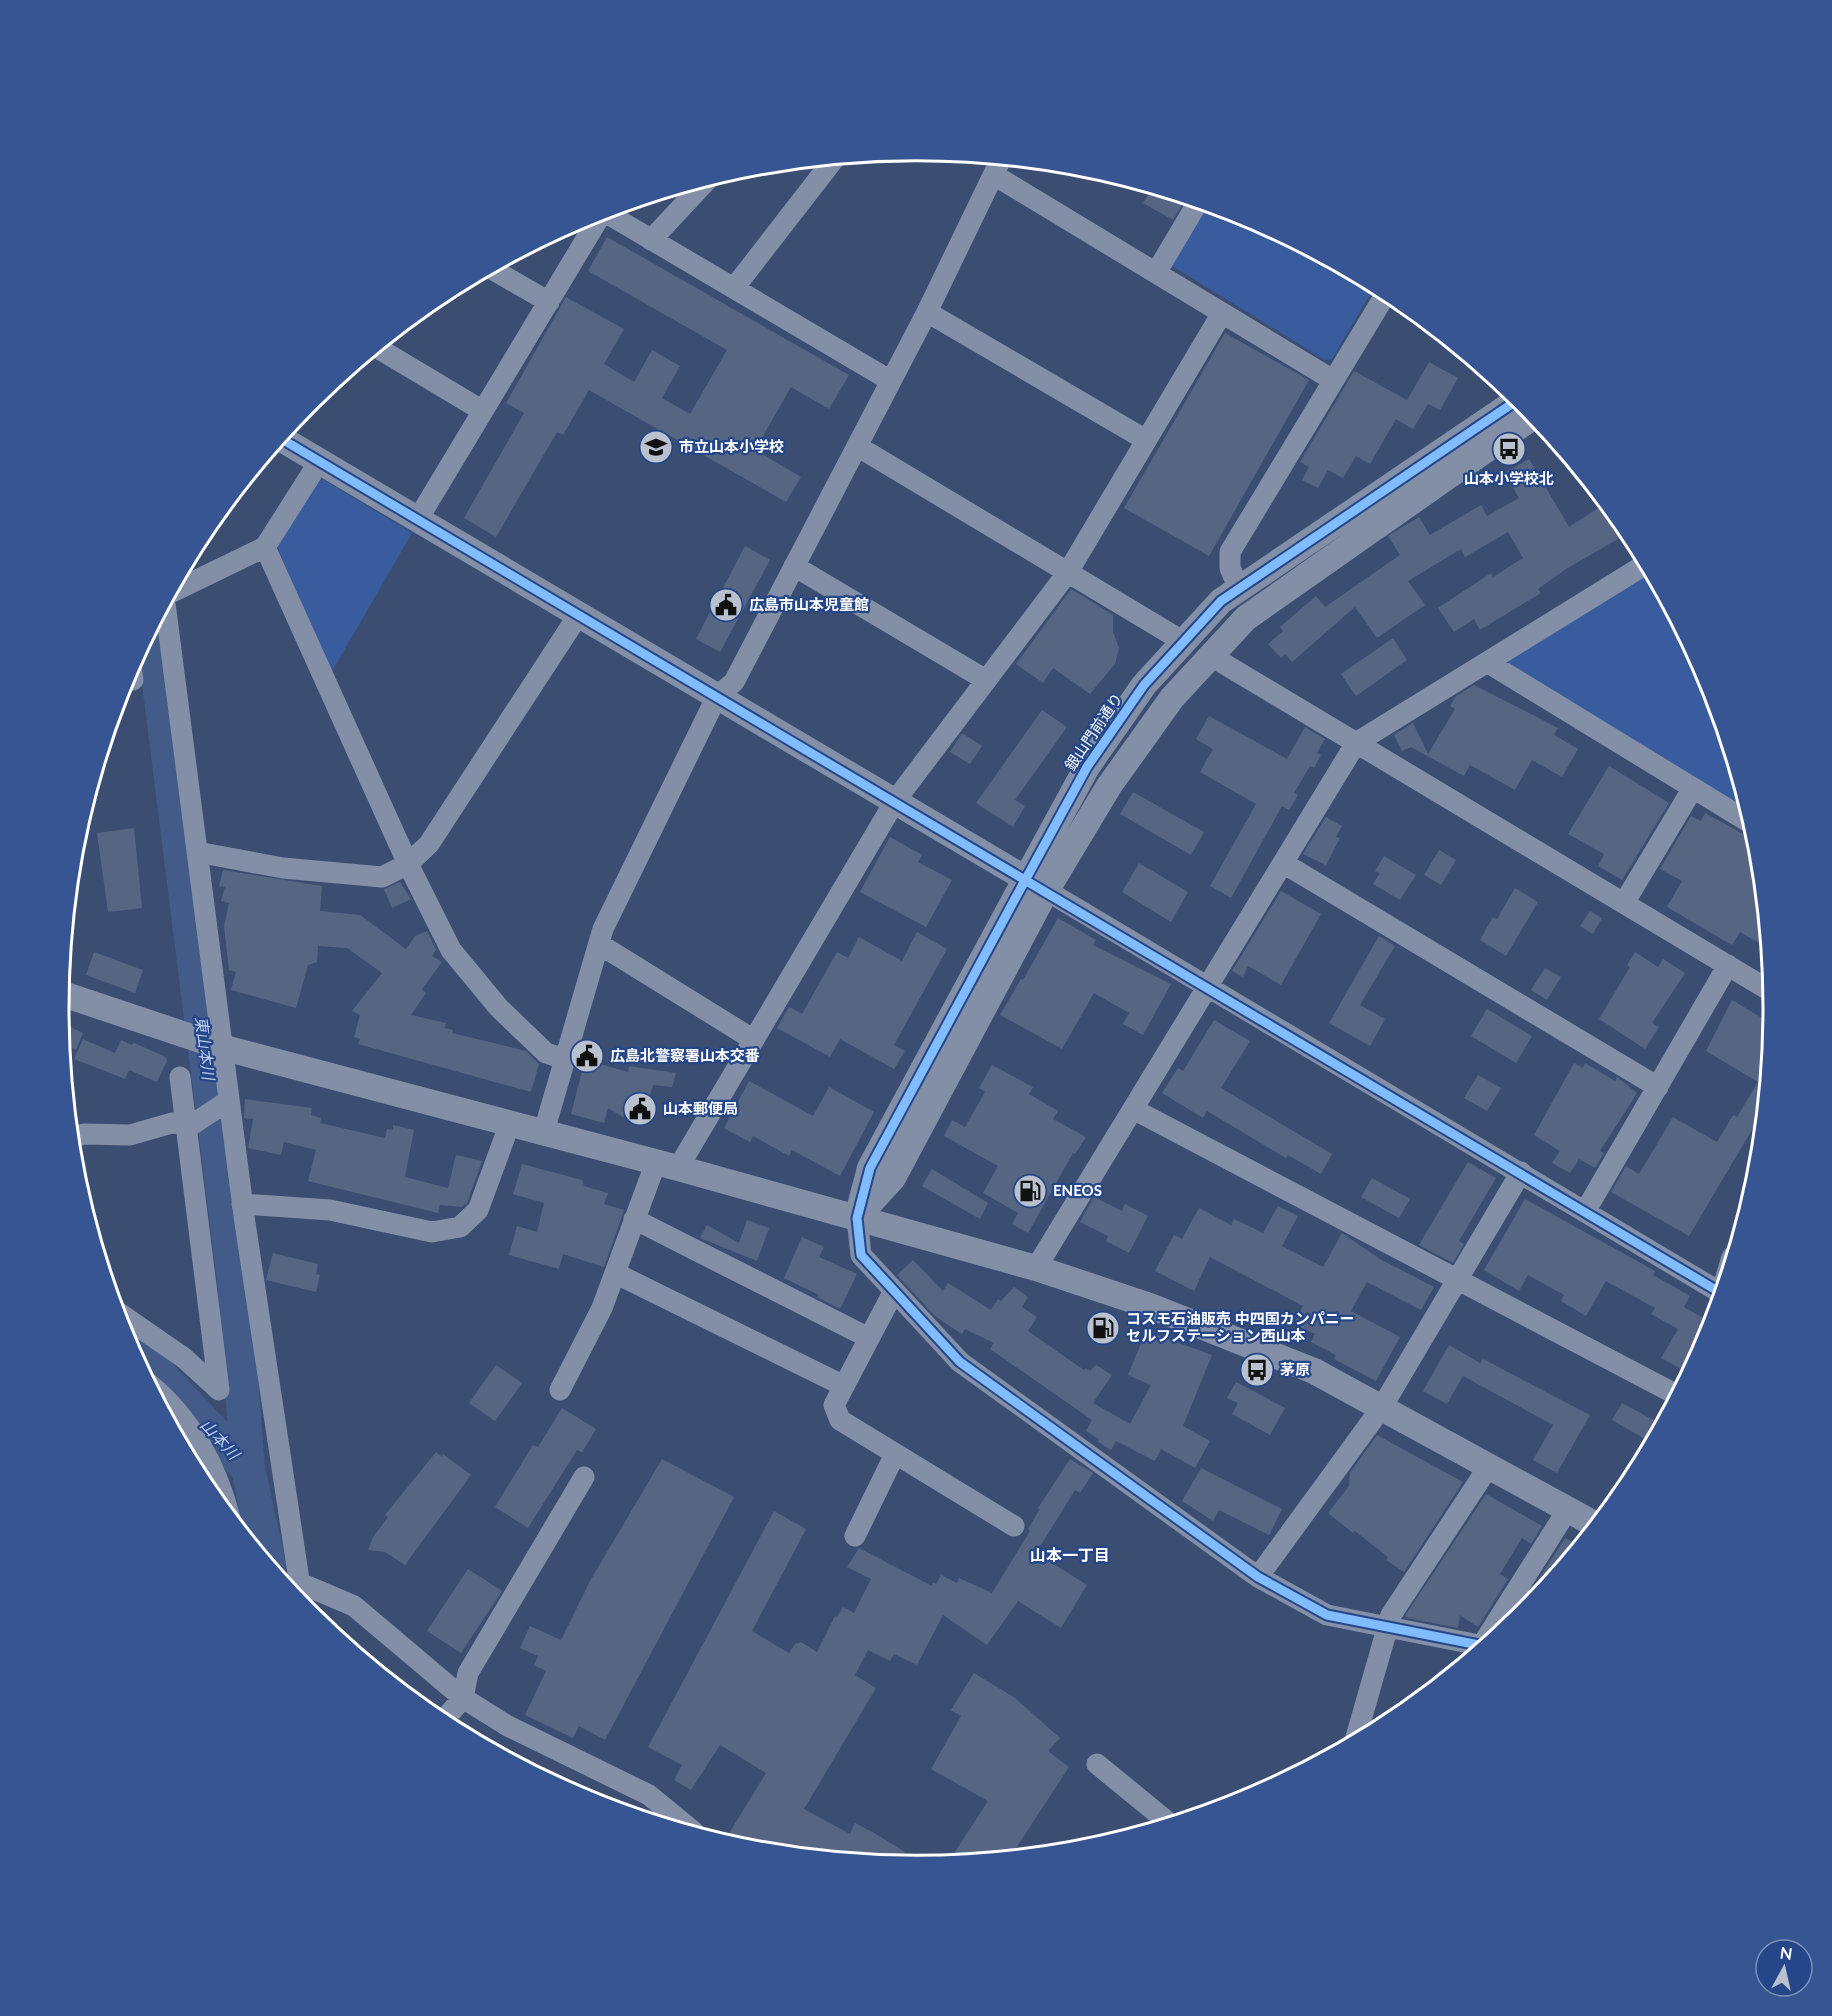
<svg xmlns="http://www.w3.org/2000/svg" width="1832" height="2016" font-family="Lato,'Noto Sans JP',sans-serif">
<style>
.green{fill:#395c9e}
.lines{fill:none;stroke-linecap:round;stroke-linejoin:round}
.river{stroke:#435b89;stroke-width:34}
.building{fill:#566682}
.minor{stroke:#828fa7;stroke-width:21}
.tertiary{stroke:#828fa7;stroke-width:26}
.cycleway-casing{stroke:#254688;stroke-width:13}
.cycleway{stroke:#80bcff;stroke-width:9}
.labels{text-anchor:middle;stroke-width:4.5;stroke-linejoin:round;paint-order:stroke}
.poi-label{font-size:15px;font-weight:bold;fill:#fff;stroke:#254688;text-anchor:start}
.street-label{font-size:15px;fill:#fff;stroke:#254688}
.water-label{font-size:16px;font-style:italic;fill:#bdcff0;stroke:#254688}
.neighbourhood-label{font-size:16px;font-weight:bold;fill:#fff;stroke:#254688}
.rim{fill:none;stroke:#fff;stroke-width:3}
</style>
<rect width="100%" height="100%" fill="#3b4e72"/>
<path class="green" d="M 1200,202 L 1244,216 L 1375,286 L 1332,359 L 1325,360 L 1169,264 Z
M 324,480 L 412,533 L 331,673 L 277,546 L 317,482 Z
M 1651,573 L 1708,680 L 1747,809 L 1509,667 L 1509,658 Z"/>
<g class="lines">
<path class="river" d="M 152,627 L 233,1272 L 248,1469 L 269,1565
M 124,1337 L 248,1469"/>
</g>
<path class="building" d="M 1153,188 L 1186,198 L 1173,220 L 1143,203 Z
M 607,237 L 849,375 L 829,409 L 791,387 L 755,450 L 801,477 L 786,502 L 589,390 L 563,435 L 557,432 L 496,537 L 464,518 L 524,413 L 506,403 L 566,297 L 624,329 L 604,364 L 634,382 L 652,350 L 680,366 L 662,398 L 690,414 L 727,350 L 588,271 Z
M 1225,333 L 1309,380 L 1209,556 L 1124,508 Z
M 1429,362 L 1458,378 L 1440,410 L 1428,404 L 1413,429 L 1396,419 L 1370,464 L 1356,456 L 1343,478 L 1328,470 L 1318,488 L 1302,480 L 1309,467 L 1300,462 L 1354,371 L 1407,400 Z
M 1529,459 L 1569,527 L 1603,505 L 1623,536 L 1566,569 L 1538,589 L 1541,593 L 1480,630 L 1474,619 L 1454,632 L 1438,608 L 1491,573 L 1493,577 L 1523,558 L 1508,532 L 1465,557 L 1461,549 L 1408,581 L 1425,605 L 1377,638 L 1355,607 L 1292,662 L 1285,654 L 1281,658 L 1268,644 L 1283,631 L 1280,627 L 1316,596 L 1325,607 L 1400,555 L 1388,536 L 1419,517 L 1430,535 L 1481,505 L 1487,516 L 1519,498 L 1505,473 Z
M 745,546 L 770,560 L 720,652 L 696,639 Z
M 1071,589 L 1113,615 L 1113,632 L 1119,648 L 1115,664 L 1090,694 L 1053,668 L 1043,683 L 1016,664 Z
M 1393,638 L 1407,660 L 1356,696 L 1341,674 Z
M 1474,685 L 1558,728 L 1554,735 L 1578,749 L 1562,777 L 1532,760 L 1515,790 L 1470,765 L 1464,776 L 1411,747 L 1402,751 L 1394,735 L 1413,723 L 1428,754 L 1455,709 L 1450,706 L 1456,696 Z
M 1042,710 L 1067,727 L 1015,800 L 1025,806 L 1013,827 L 976,803 Z
M 1209,716 L 1287,759 L 1305,727 L 1325,739 L 1317,753 L 1321,755 L 1314,768 L 1310,766 L 1294,793 L 1298,795 L 1289,810 L 1282,806 L 1231,898 L 1210,886 L 1256,804 L 1200,772 L 1213,749 L 1196,739 Z
M 962,733 L 982,746 L 970,764 L 950,752 Z
M 1609,766 L 1669,803 L 1622,880 L 1598,866 L 1604,854 L 1568,834 Z
M 1133,792 L 1204,832 L 1191,855 L 1120,814 Z
M 1705,813 L 1745,835 L 1756,838 L 1766,932 L 1759,943 L 1740,932 L 1732,945 L 1667,907 L 1682,881 L 1660,869 L 1691,816 L 1701,821 Z
M 1326,817 L 1342,826 L 1336,837 L 1340,838 L 1326,865 L 1303,854 Z
M 134,828 L 142,908 L 108,912 L 97,833 Z
M 890,837 L 922,855 L 918,862 L 952,880 L 926,927 L 860,892 Z
M 1439,850 L 1456,860 L 1441,885 L 1424,875 Z
M 1384,856 L 1416,875 L 1400,900 L 1373,884 L 1380,873 L 1375,871 Z
M 1139,863 L 1188,892 L 1171,922 L 1122,892 Z
M 223,870 L 322,886 L 320,911 L 360,915 L 406,949 L 415,936 L 427,931 L 436,950 L 432,956 L 442,962 L 422,989 L 426,993 L 411,1015 L 446,1023 L 445,1028 L 453,1030 L 452,1033 L 526,1051 L 539,1064 L 531,1092 L 358,1044 L 360,1039 L 354,1037 L 360,1015 L 352,1011 L 382,973 L 347,948 L 318,946 L 317,962 L 308,965 L 296,1008 L 231,990 L 236,972 L 229,970 L 224,926 L 229,903 L 221,901 L 225,887 L 219,886 Z
M 400,882 L 411,899 L 392,908 L 384,889 Z
M 1515,888 L 1538,902 L 1506,956 L 1480,940 L 1493,917 L 1497,919 Z
M 1281,891 L 1321,914 L 1281,985 L 1248,966 L 1243,977 L 1232,971 Z
M 1590,911 L 1602,918 L 1593,934 L 1580,926 Z
M 1058,918 L 1096,940 L 1093,945 L 1171,984 L 1143,1035 L 1123,1024 L 1129,1013 L 1094,993 L 1062,1049 L 1000,1015 L 1021,979 L 1023,980 Z
M 917,932 L 947,949 L 894,1045 L 905,1051 L 894,1069 L 840,1039 L 830,1057 L 777,1028 L 789,1007 L 802,1014 L 837,952 L 848,958 L 859,937 L 902,961 Z
M 1379,936 L 1395,946 L 1360,1005 L 1385,1019 L 1370,1046 L 1329,1023 Z
M 94,952 L 143,970 L 135,993 L 86,975 Z
M 1635,952 L 1658,967 L 1663,959 L 1685,973 L 1652,1023 L 1659,1027 L 1645,1049 L 1599,1019 L 1630,967 L 1627,965 Z
M 1545,968 L 1561,977 L 1547,1000 L 1531,990 Z
M 1732,1000 L 1772,1024 L 1762,1120 L 1759,1118 L 1689,1236 L 1611,1192 L 1626,1166 L 1639,1174 L 1673,1117 L 1717,1142 L 1733,1115 L 1737,1117 L 1758,1082 L 1706,1051 Z
M 1487,1009 L 1532,1036 L 1516,1063 L 1471,1036 Z
M 1214,1020 L 1250,1041 L 1221,1088 L 1332,1154 L 1321,1174 L 1288,1155 L 1286,1158 L 1207,1111 L 1203,1118 L 1162,1093 L 1178,1068 L 1183,1071 Z
M 60,1022 L 83,1033 L 76,1050 L 62,1043 Z
M 83,1039 L 115,1053 L 121,1040 L 132,1045 L 134,1043 L 166,1057 L 167,1061 L 157,1082 L 129,1070 L 125,1079 L 74,1059 Z
M 585,1060 L 628,1072 L 629,1066 L 676,1073 L 672,1087 L 653,1085 L 644,1116 L 631,1113 L 623,1117 L 608,1108 L 604,1123 L 571,1114 Z
M 1574,1063 L 1583,1068 L 1585,1063 L 1615,1081 L 1617,1077 L 1637,1093 L 1600,1151 L 1604,1153 L 1595,1168 L 1579,1159 L 1570,1173 L 1552,1163 L 1560,1151 L 1534,1135 Z
M 992,1065 L 1033,1087 L 1029,1094 L 1058,1111 L 1053,1119 L 1086,1137 L 1075,1154 L 1073,1153 L 1028,1233 L 1012,1224 L 1018,1213 L 983,1193 L 998,1166 L 944,1136 L 952,1120 L 965,1127 L 985,1092 L 979,1088 Z
M 1478,1075 L 1501,1088 L 1487,1111 L 1464,1098 Z
M 749,1081 L 813,1116 L 829,1087 L 874,1112 L 840,1176 L 792,1150 L 789,1156 L 753,1136 L 750,1142 L 724,1128 Z
M 245,1099 L 312,1108 L 311,1115 L 321,1118 L 320,1123 L 385,1138 L 387,1129 L 393,1130 L 393,1125 L 414,1130 L 405,1177 L 448,1188 L 456,1155 L 482,1161 L 467,1203 L 462,1207 L 440,1205 L 438,1213 L 308,1181 L 316,1150 L 284,1142 L 281,1155 L 248,1148 L 253,1119 L 244,1118 Z
M 1468,1162 L 1496,1178 L 1459,1241 L 1464,1244 L 1453,1263 L 1419,1245 Z
M 522,1164 L 582,1180 L 584,1186 L 608,1193 L 604,1204 L 624,1210 L 604,1267 L 563,1254 L 559,1269 L 509,1255 L 517,1226 L 537,1232 L 544,1203 L 513,1194 Z
M 932,1169 L 988,1203 L 980,1219 L 922,1186 Z
M 1372,1178 L 1410,1199 L 1399,1218 L 1361,1197 Z
M 1094,1197 L 1122,1211 L 1125,1204 L 1148,1216 L 1129,1253 L 1106,1241 L 1108,1236 L 1080,1222 Z
M 1525,1199 L 1655,1271 L 1653,1275 L 1690,1296 L 1684,1307 L 1712,1323 L 1689,1373 L 1661,1358 L 1678,1329 L 1651,1314 L 1655,1308 L 1606,1281 L 1586,1316 L 1561,1301 L 1564,1295 L 1528,1275 L 1519,1291 L 1484,1270 Z
M 1278,1206 L 1298,1216 L 1282,1246 L 1323,1267 L 1342,1233 L 1380,1259 L 1434,1287 L 1421,1310 L 1367,1282 L 1351,1311 L 1400,1337 L 1376,1381 L 1334,1359 L 1336,1355 L 1311,1342 L 1315,1334 L 1294,1324 L 1303,1306 L 1210,1257 L 1194,1291 L 1155,1271 L 1174,1235 L 1182,1239 L 1199,1208 L 1231,1225 L 1234,1219 L 1263,1233 Z
M 747,1220 L 769,1228 L 757,1261 L 700,1238 L 707,1225 L 739,1243 Z
M 802,1237 L 824,1247 L 819,1257 L 857,1274 L 840,1309 L 817,1297 L 819,1295 L 784,1278 Z
M 273,1253 L 318,1264 L 316,1274 L 320,1275 L 316,1292 L 266,1280 Z
M 913,1260 L 943,1291 L 948,1283 L 991,1310 L 998,1299 L 1001,1301 L 1014,1287 L 1028,1297 L 1022,1307 L 1037,1317 L 1028,1331 L 1084,1370 L 1086,1368 L 1090,1371 L 1096,1365 L 1112,1375 L 1093,1403 L 1130,1424 L 1151,1385 L 1128,1375 L 1146,1331 L 1212,1355 L 1183,1426 L 1210,1441 L 1195,1468 L 1161,1449 L 1155,1461 L 1116,1441 L 1111,1450 L 1098,1442 L 1099,1439 L 1086,1431 L 1092,1420 L 990,1349 L 994,1343 L 965,1329 L 962,1334 L 936,1317 L 897,1275 Z
M 1449,1345 L 1480,1363 L 1483,1359 L 1590,1415 L 1557,1473 L 1533,1460 L 1553,1425 L 1463,1376 L 1447,1404 L 1423,1391 Z
M 496,1365 L 522,1383 L 495,1421 L 469,1403 Z
M 1236,1382 L 1285,1408 L 1270,1435 L 1232,1414 L 1238,1403 L 1227,1398 Z
M 1622,1403 L 1655,1421 L 1645,1439 L 1612,1420 Z
M 562,1408 L 596,1429 L 582,1452 L 577,1450 L 528,1528 L 495,1507 L 533,1445 L 538,1447 Z
M 1377,1435 L 1463,1482 L 1404,1572 L 1386,1560 L 1388,1557 L 1355,1531 L 1353,1533 L 1328,1513 L 1349,1486 L 1350,1473 Z
M 436,1452 L 442,1457 L 443,1454 L 471,1475 L 405,1565 L 385,1552 L 368,1550 L 373,1537 L 388,1517 L 385,1515 Z
M 662,1459 L 734,1497 L 605,1740 L 579,1726 L 573,1738 L 525,1715 L 546,1671 L 534,1665 L 538,1656 L 520,1648 L 530,1626 L 561,1640 L 590,1581 Z
M 1070,1459 L 1093,1473 L 1080,1493 L 1075,1490 L 1036,1553 L 1087,1585 L 1061,1628 L 1018,1601 L 987,1645 L 943,1615 L 917,1665 L 894,1654 L 890,1661 L 868,1650 L 855,1675 L 876,1688 L 804,1809 L 850,1834 L 855,1823 L 874,1833 L 905,1852 L 898,1864 L 752,1849 L 728,1835 L 766,1773 L 720,1745 L 691,1790 L 674,1780 L 682,1765 L 648,1747 L 774,1511 L 806,1529 L 752,1631 L 789,1653 L 795,1644 L 801,1642 L 817,1652 L 835,1616 L 837,1617 L 843,1607 L 854,1613 L 871,1579 L 847,1567 L 859,1548 L 932,1586 L 933,1583 L 936,1584 L 941,1575 L 957,1583 L 959,1578 L 992,1593 L 1030,1531 L 1028,1529 L 1040,1509 L 1038,1508 Z
M 1201,1468 L 1282,1509 L 1269,1535 L 1219,1510 L 1213,1521 L 1182,1501 Z
M 1486,1494 L 1542,1526 L 1531,1544 L 1522,1538 L 1500,1574 L 1508,1579 L 1478,1627 L 1460,1615 L 1458,1628 L 1408,1618 L 1405,1616 Z
M 1565,1538 L 1579,1545 L 1522,1615 L 1510,1624 Z
M 468,1569 L 502,1591 L 461,1653 L 427,1631 Z
M 974,1673 L 1015,1698 L 1060,1738 L 1048,1751 L 1069,1767 L 1011,1856 L 967,1860 L 955,1852 L 988,1801 L 931,1769 L 961,1716 L 951,1710 Z"/>
<g class="lines">
<path class="minor" d="M 994,175 L 1333,380
M 603,211 L 891,381
M 651,240 L 708,179
M 490,268 L 549,302
M 1156,273 L 1198,202
M 734,288 L 834,159
M 927,312 L 1146,440
M 376,347 L 483,411
M 857,446 L 1184,642
M 418,519 L 603,211
M 265,547 L 408,864 L 451,950 L 499,1008 L 546,1053 L 565,1059
M 794,566 L 986,680
M 1239,589 L 1230,568 L 1230,552 L 1387,292
M 170,593 L 265,547 L 319,462
M 165,603 L 245,1223 L 303,1606
M 1211,656 L 1772,992
M 1487,662 L 1752,824
M 131,666 L 133,680
M 197,852 L 283,868 L 382,877 L 408,864 L 429,844 L 579,614
M 1283,863 L 1658,1087
M 1032,882 L 1721,1293
M 1624,903 L 1693,788
M 599,944 L 754,1040
M 1133,1109 L 1677,1395
M 544,1131 L 603,929 L 717,696 L 734,682 L 927,312 L 1001,159
M 71,1138 L 84,1134 L 130,1135 L 172,1123 L 193,1124 L 228,1101
M 678,1168 L 895,801 L 1068,572 L 1222,313
M 242,1204 L 330,1210 L 432,1232 L 460,1227 L 478,1210 L 510,1123
M 1586,1210 L 1728,965
M 857,1218 L 861,1255 L 960,1362 L 1258,1577 L 1327,1615 L 1484,1646
M 634,1219 L 869,1338
M 1036,1268 L 1356,743 L 1646,564
M 615,1273 L 844,1386
M 1724,1284 L 1732,1257
M 894,1291 L 834,1405 L 840,1420 L 1014,1526
M 116,1311 L 184,1358 L 219,1390 L 180,1077
M 149,1384 C 191,1418 217,1467 230,1518
M 560,1390 L 602,1308 L 656,1162
M 855,1536 L 895,1454
M 1258,1577 L 1382,1407 L 1521,1172
M 289,1585 L 300,1583 L 354,1606 L 463,1698 L 508,1726 L 649,1795 L 694,1832
M 1482,1645 L 1568,1509
M 442,1722 L 463,1698 L 468,1673 L 584,1477
M 1355,1741 L 1391,1615 L 1489,1466
M 1097,1764 L 1169,1823"/>
<path class="tertiary" d="M 280,438 L 1026,879
M 60,993 L 221,1047 L 678,1168 L 1036,1268 L 1150,1306 L 1314,1371 L 1596,1525
M 859,1215 L 893,1178 L 1046,891 L 1109,786 L 1172,698 L 1246,618 L 1534,416
M 857,1218 L 870,1168 L 1016,897 L 1087,767 L 1144,685 L 1221,601 L 1519,399"/>
<g class="cycleway-casing">
<path id="cycleway" d="M 280,438 L 1721,1293
M 1484,1646 L 1327,1615 L 1258,1577 L 960,1362 L 861,1255 L 857,1218 L 870,1168 L 1016,897 L 1087,767 L 1144,685 L 1221,601 L 1519,399"/>
</g>
<use href="#cycleway" class="cycleway"/>
</g>
<defs>
<g id="school-disc" transform="scale(1.725)"><circle r="9.5" fill="#bac1ce" stroke="#254688"/><path d="M0-5L7-2L0 1L-7-2ZM-4 1L0 2.5L4 1V4Q0 6-4 4Z" fill="#111"/></g>
<g id="bus-disc" transform="scale(1.725)"><circle r="9.5" fill="#bac1ce" stroke="#254688"/><path d="M-5-6H5V4H4V6H2V4H-2V6H-4V4H-5ZM-3.5-4V0h7V-4ZM-3.5 1.2v1.5H-2V1.2ZM2 1.2v1.5H3.5V1.2Z" fill="#111"/></g>
<g id="civic-disc" transform="scale(1.725)"><circle r="9.5" fill="#bac1ce" stroke="#254688"/><path d="M-.6-6.5H3V-4.5H.6V-3L4-1V1h2V6H-6V1h2V-1L-.6-3ZM-1.2 2.5V6h2.4V2.5Z" fill="#111"/></g>
<g id="fuel-disc" transform="scale(1.725)"><circle r="9.5" fill="#bac1ce" stroke="#254688"/><path d="M-5.5-6h7V0h2V4h1.3V-2.5L3-4.5l.8-.8L6-3V5H2.5V1h-1V6h-7ZM-4.2-4.7v3.2H.2V-4.7Z" fill="#111"/></g>
</defs>
<g fill-rule="evenodd">
<use href="#school-disc" x="656" y="447"/>
<use href="#bus-disc" x="1509" y="449"/>
<use href="#civic-disc" x="726" y="605"/>
<use href="#civic-disc" x="587" y="1056"/>
<use href="#civic-disc" x="640" y="1109"/>
<use href="#fuel-disc" x="1030" y="1191"/>
<use href="#fuel-disc" x="1103" y="1328"/>
<use href="#bus-disc" x="1257" y="1370"/>
</g>
<g class="labels">
<g class="poi-label">
<text x="679" y="452">市立山本小学校</text>
<text x="1509" y="484" text-anchor="middle">山本小学校北</text>
<text x="749" y="610">広島市山本児童館</text>
<text x="610" y="1061">広島北警察署山本交番</text>
<text x="663" y="1114">山本郵便局</text>
<text x="1053" y="1196">ENEOS</text>
<text x="1126" y="1324">コスモ石油販売 中四国カンパニー<tspan x="1126" dy="17">セルフステーション西山本</tspan></text>
<text x="1280" y="1375">茅原</text>
</g>
<g class="street-label">
<text transform="translate(1094 732) rotate(-56)" y="5">銀山門前通り</text>
</g>
<g class="water-label">
<text transform="translate(205 1048) rotate(83)" y="6">東山本川</text>
<text transform="translate(220 1439) rotate(47)" y="6">山本川</text>
</g>
<g class="neighbourhood-label">
<text x="1070" y="1561">山本一丁目</text>
</g>
</g>
<path d="M0 0H1832V2016H0ZM69 1008a847 847 0 1 1 1694 0a847 847 0 1 1-1694 0Z" fill="#365592" fill-rule="evenodd"/>
<path class="rim" d="M69 1008a847 847 0 1 1 1694 0a847 847 0 1 1-1694 0Z"/>
<g transform="translate(1784 1968) rotate(8)"><circle r="28" fill="#254688" stroke="#7c90b8" stroke-width="1.5"/>
<path d="M0-4.5L10 22L0 15L-10 22Z" fill="#bac1ce"/>
<text y="-9" font-size="16" font-weight="bold" text-anchor="middle" fill="#ffffff">N</text>
</g>
</svg>
